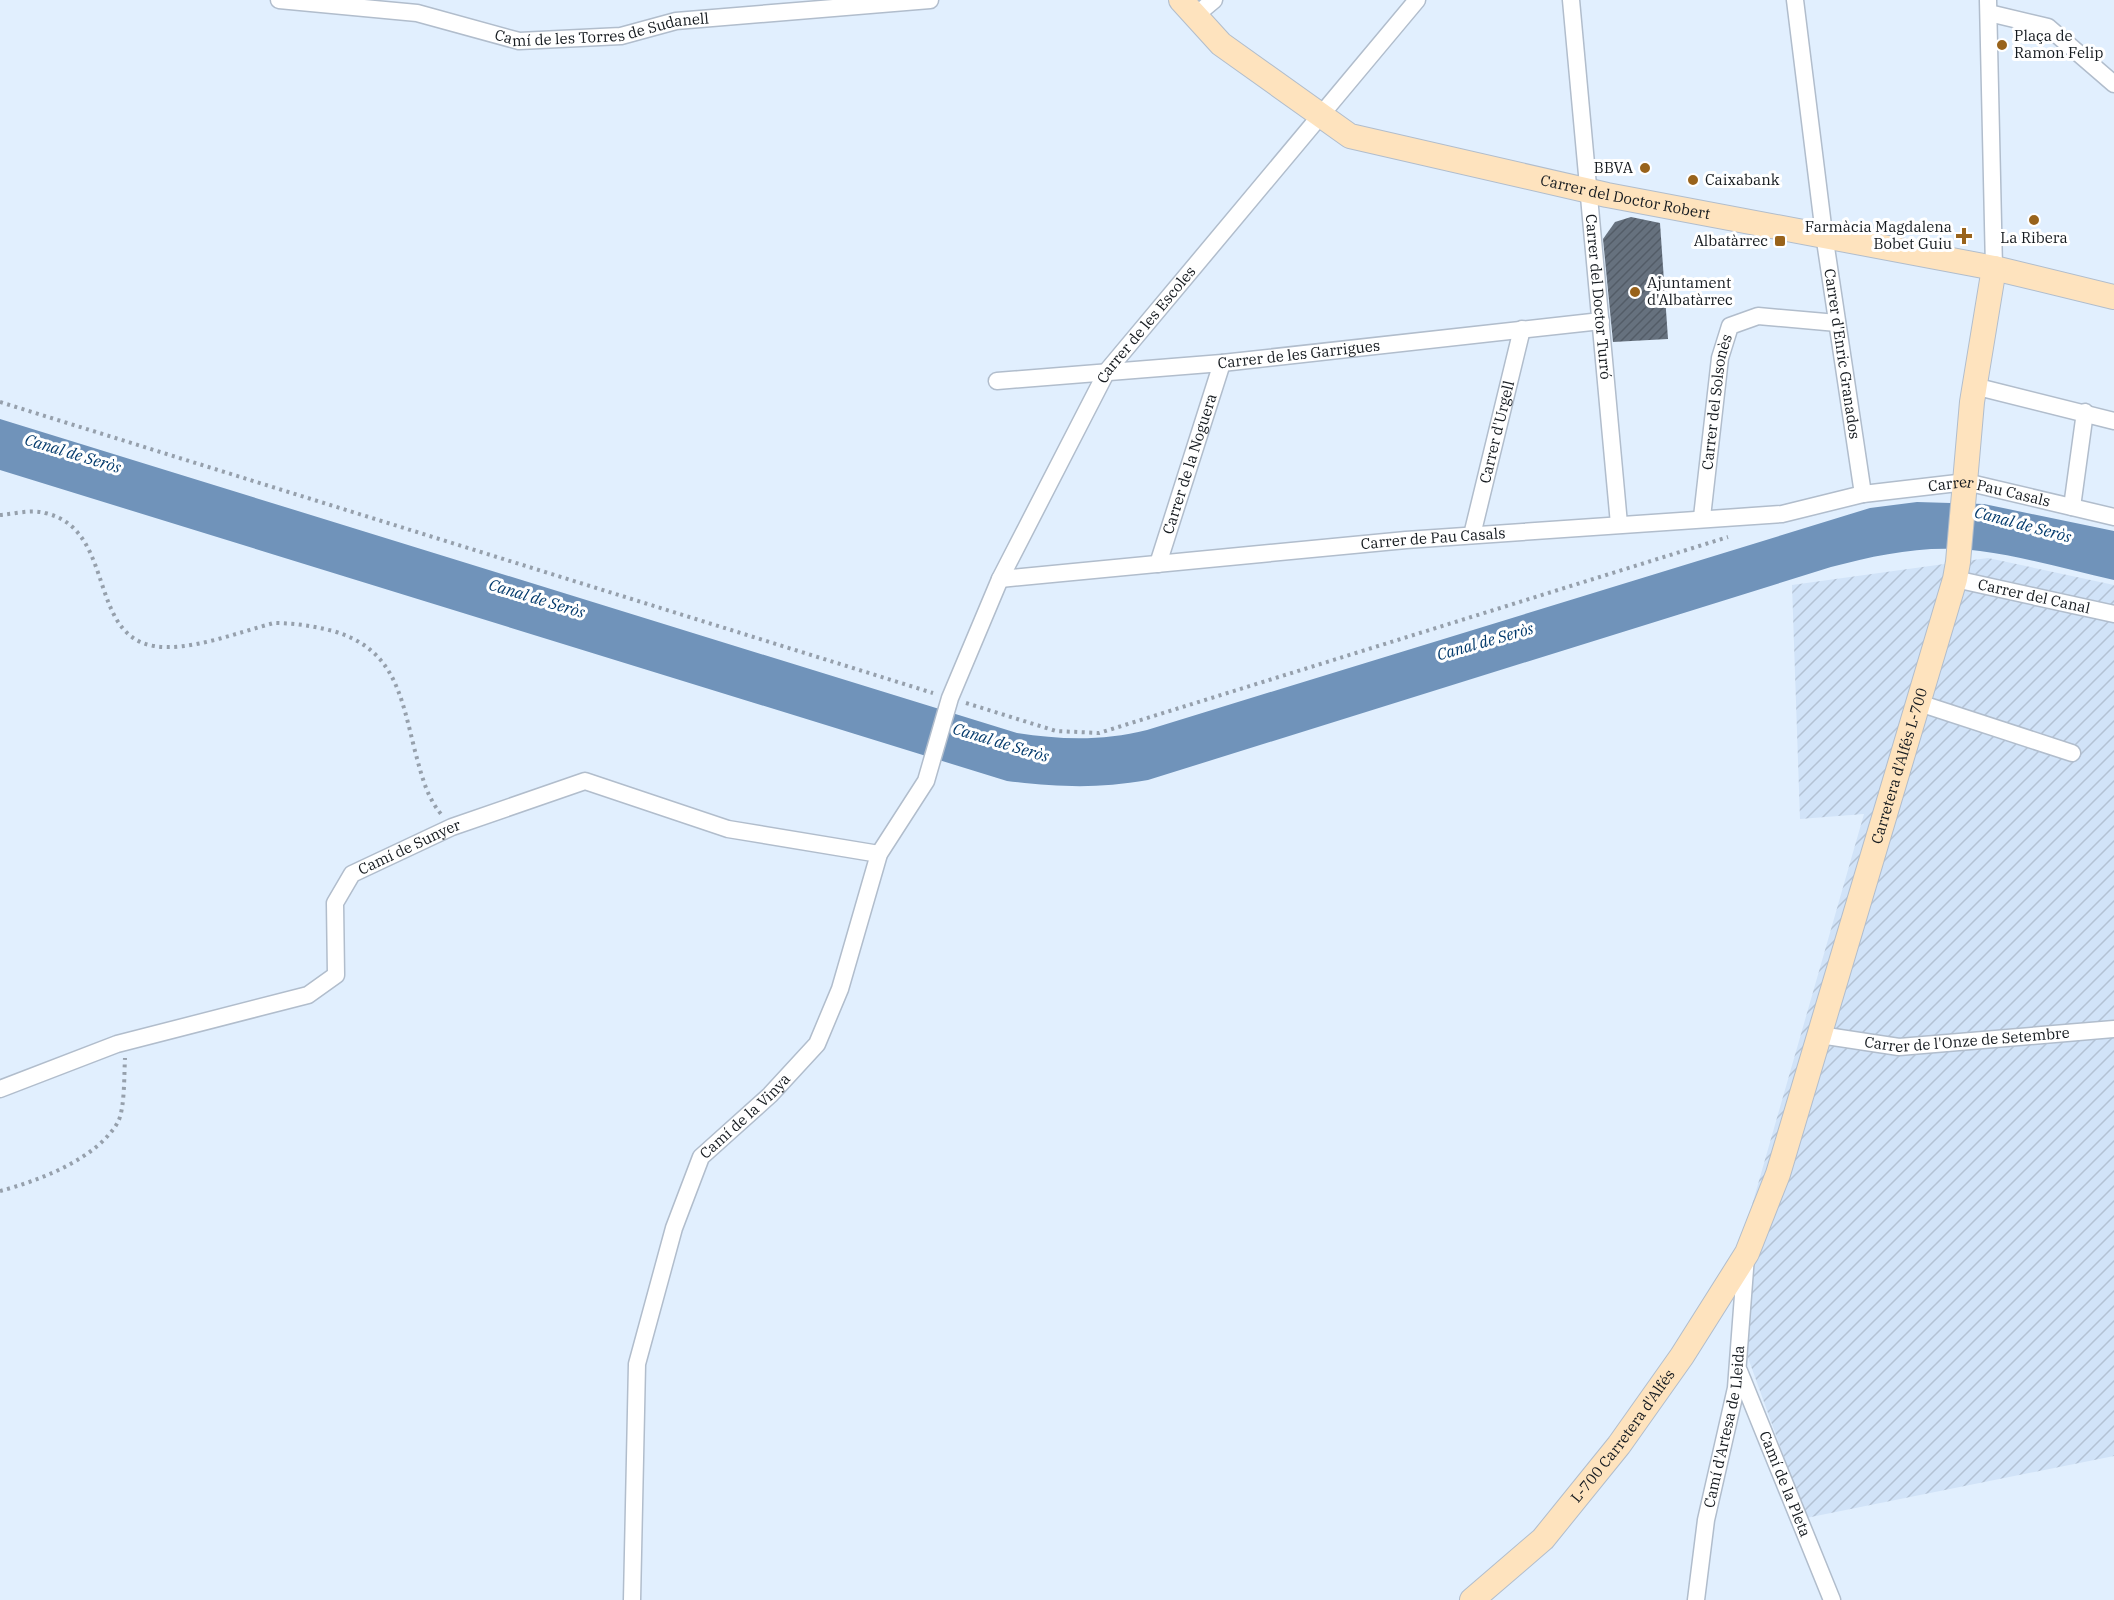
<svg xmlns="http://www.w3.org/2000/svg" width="2114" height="1600" font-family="'IBM Plex Serif',serif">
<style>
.industrial{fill:url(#industrial-furrows)}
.water{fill:#7093ba}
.building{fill:url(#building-hatch)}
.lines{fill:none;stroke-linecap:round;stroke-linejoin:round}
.street-casing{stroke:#b1bdcc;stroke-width:19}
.secondary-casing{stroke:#b1bdcc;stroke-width:26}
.path{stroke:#96a0ac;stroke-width:4;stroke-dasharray:3 4.5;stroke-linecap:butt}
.street{stroke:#fff;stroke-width:16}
.secondary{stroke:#fee3be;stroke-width:24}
.poi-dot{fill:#99631b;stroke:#fff;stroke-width:2}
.labels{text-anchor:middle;stroke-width:6;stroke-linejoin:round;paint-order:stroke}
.street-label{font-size:15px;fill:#151a1f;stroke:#fff}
.poi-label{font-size:15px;fill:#151a1f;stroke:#fff;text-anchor:start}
.water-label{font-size:16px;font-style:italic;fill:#033a6c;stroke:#fff}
</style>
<defs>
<pattern id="industrial-furrows" width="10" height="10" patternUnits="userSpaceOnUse" patternTransform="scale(1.5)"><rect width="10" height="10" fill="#d1e3f8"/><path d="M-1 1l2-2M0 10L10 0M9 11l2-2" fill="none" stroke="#b3c2d4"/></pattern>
<pattern id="building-hatch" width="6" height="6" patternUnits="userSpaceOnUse" patternTransform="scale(1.5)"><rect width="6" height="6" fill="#66717e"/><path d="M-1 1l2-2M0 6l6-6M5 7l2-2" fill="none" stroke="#535c67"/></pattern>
</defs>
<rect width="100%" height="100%" fill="#e1effe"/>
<path class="industrial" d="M 1988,558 L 2114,585 L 2114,1456 L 1806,1518 L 1747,1355 L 1742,1240 L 1864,814 L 1800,819 L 1792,585 Z"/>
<path class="water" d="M 0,419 L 1017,733 C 1062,740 1103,741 1147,730 L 1870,508 L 1917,502 L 1984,504 L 2114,531 L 2114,580 C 2070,570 2025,557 1980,551 C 1929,544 1880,554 1831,567 L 1148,780 C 1096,789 1059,787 1007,781 L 0,470 Z"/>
<path class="building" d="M 1631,217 L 1660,223 L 1668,339 L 1613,342 L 1603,239 L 1615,222 Z"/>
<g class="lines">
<g class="street-casing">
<g id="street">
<path id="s1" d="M 279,0 L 417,13 L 519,41 L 621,36 L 676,21 L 930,0"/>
<path id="s2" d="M 1571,0 L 1619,524"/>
<path id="s3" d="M 1795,0 L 1824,234 L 1863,494"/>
<path d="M 1988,0 L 1994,268"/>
<path d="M 1989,13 L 2048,27 L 2114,84"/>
<path d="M 1196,15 L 1214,0"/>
<path id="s4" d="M 997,381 L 1222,363 L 1601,321"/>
<path d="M 1974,386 L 2114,421"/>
<path d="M 2072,507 L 2085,412"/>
<path id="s5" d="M 1702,517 L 1720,358 L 1730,326 L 1758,316 L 1837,323"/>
<path id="s6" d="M 1472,535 L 1522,329"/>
<path id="s7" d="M 1158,564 L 1222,363"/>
<path id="s8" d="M 1000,579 L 1406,540 L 1782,514 L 1863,494 L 1966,482 L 2114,517"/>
<path id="s9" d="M 1955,579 L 2114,614"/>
<path d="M 1916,702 L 2072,753"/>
<path id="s10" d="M 1820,1035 L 1899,1047 L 2114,1029"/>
<path id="s11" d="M 0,1089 L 117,1044 L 308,995 L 336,975 L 335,903 L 352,874 L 452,827 L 585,781 L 728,829 L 879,854"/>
<path id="s12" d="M 1739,1371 L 1832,1600"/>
<path id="s13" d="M 632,1600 L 637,1364 L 674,1228 L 701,1157 L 770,1095 L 817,1044 L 840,989 L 879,854 L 926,781 L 950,698 L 1000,579 L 1107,371 L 1417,0"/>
<path id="s14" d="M 1696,1600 L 1706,1520 L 1736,1388 L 1746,1256"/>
</g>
</g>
<g class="secondary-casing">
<g id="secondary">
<path id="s15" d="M 1181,0 L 1221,44 L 1350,136 L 1607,195 L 1994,268 L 2114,297"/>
<path id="s16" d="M 1472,1600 L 1543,1539 L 1619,1445 L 1682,1356 L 1747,1253 L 1778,1174 L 1955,579 L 1958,562 L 1972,402 L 1994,268"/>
</g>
</g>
<path class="path" d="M 0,402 L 933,693
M 0,515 C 14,514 31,509 45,513 C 116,529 87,635 154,646 C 189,652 239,632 274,623 C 295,623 313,626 333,631 C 395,649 401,696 415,751 C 421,773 426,796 441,814
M 966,703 L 1056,731 L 1099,733 L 1728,537
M 0,1191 C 38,1181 97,1159 118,1122 C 125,1108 124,1074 125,1058"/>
<use href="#street" class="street"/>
<use href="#secondary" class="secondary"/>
</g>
<g class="poi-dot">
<circle cx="2002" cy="45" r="6"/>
<circle cx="1645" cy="168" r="6"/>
<circle cx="1693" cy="180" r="6"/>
<circle cx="2034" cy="220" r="6"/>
<path d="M1961 227h6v6h6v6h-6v6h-6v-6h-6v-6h6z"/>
<rect x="1774" y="235" width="12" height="12" rx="3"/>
<circle cx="1635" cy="292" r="6"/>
</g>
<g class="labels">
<g class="street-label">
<text dy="5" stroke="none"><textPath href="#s1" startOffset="328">Camí de les Torres de Sudanell</textPath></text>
<text dy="5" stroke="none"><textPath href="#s15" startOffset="500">Carrer del Doctor Robert</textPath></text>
<text dy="5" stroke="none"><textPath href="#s2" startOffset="298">Carrer del Doctor Turró</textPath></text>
<text dy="5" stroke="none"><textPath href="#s13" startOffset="1412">Carrer de les Escoles</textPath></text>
<text dy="5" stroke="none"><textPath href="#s4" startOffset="303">Carrer de les Garrigues</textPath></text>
<text dy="5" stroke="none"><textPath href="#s3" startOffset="357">Carrer d'Enric Granados</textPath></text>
<text dy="5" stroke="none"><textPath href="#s5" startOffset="116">Carrer del Solsonès</textPath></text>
<text dy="5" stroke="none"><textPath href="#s6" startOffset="106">Carrer d'Urgell</textPath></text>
<text dy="5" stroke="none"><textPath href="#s7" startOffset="105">Carrer de la Noguera</textPath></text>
<text dy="5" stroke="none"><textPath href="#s8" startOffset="996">Carrer Pau Casals</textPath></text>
<text dy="5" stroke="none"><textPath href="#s8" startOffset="435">Carrer de Pau Casals</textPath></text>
<text dy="5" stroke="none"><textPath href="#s9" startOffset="81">Carrer del Canal</textPath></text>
<text dy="5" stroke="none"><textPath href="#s16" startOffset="956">Carretera d'Alfés L-700</textPath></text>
<text dy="5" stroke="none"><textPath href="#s11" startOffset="526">Camí de Sunyer</textPath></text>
<text dy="5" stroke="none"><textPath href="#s10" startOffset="148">Carrer de l'Onze de Setembre</textPath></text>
<text dy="5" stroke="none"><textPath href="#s13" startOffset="513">Camí de la Vinya</textPath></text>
<text dy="5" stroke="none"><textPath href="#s14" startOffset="176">Camí d'Artesa de Lleida</textPath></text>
<text dy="5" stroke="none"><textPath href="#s16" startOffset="224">L-700 Carretera d'Alfés</textPath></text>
<text dy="5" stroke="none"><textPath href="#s12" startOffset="122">Camí de la Pleta</textPath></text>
</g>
<g class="poi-label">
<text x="2014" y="41">Plaça de<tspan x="2014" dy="17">Ramon Felip</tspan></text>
<text x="1633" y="173" text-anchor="end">BBVA</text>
<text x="1705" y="185">Caixabank</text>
<text x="1952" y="232" text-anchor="end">Farmàcia Magdalena<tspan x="1952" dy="17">Bobet Guiu</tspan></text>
<text x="2034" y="243" text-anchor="middle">La Ribera</text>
<text x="1768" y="246" text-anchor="end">Albatàrrec</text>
<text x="1647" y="288">Ajuntament<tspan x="1647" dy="17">d'Albatàrrec</tspan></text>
</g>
<g class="water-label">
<text transform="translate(73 453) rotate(17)" y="6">Canal de Seròs</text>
<text transform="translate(2023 524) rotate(15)" y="6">Canal de Seròs</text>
<text transform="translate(537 598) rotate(17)" y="6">Canal de Seròs</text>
<text transform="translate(1485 641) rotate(-16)" y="6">Canal de Seròs</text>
<text transform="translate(1001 742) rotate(17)" y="6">Canal de Seròs</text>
</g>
</g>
</svg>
